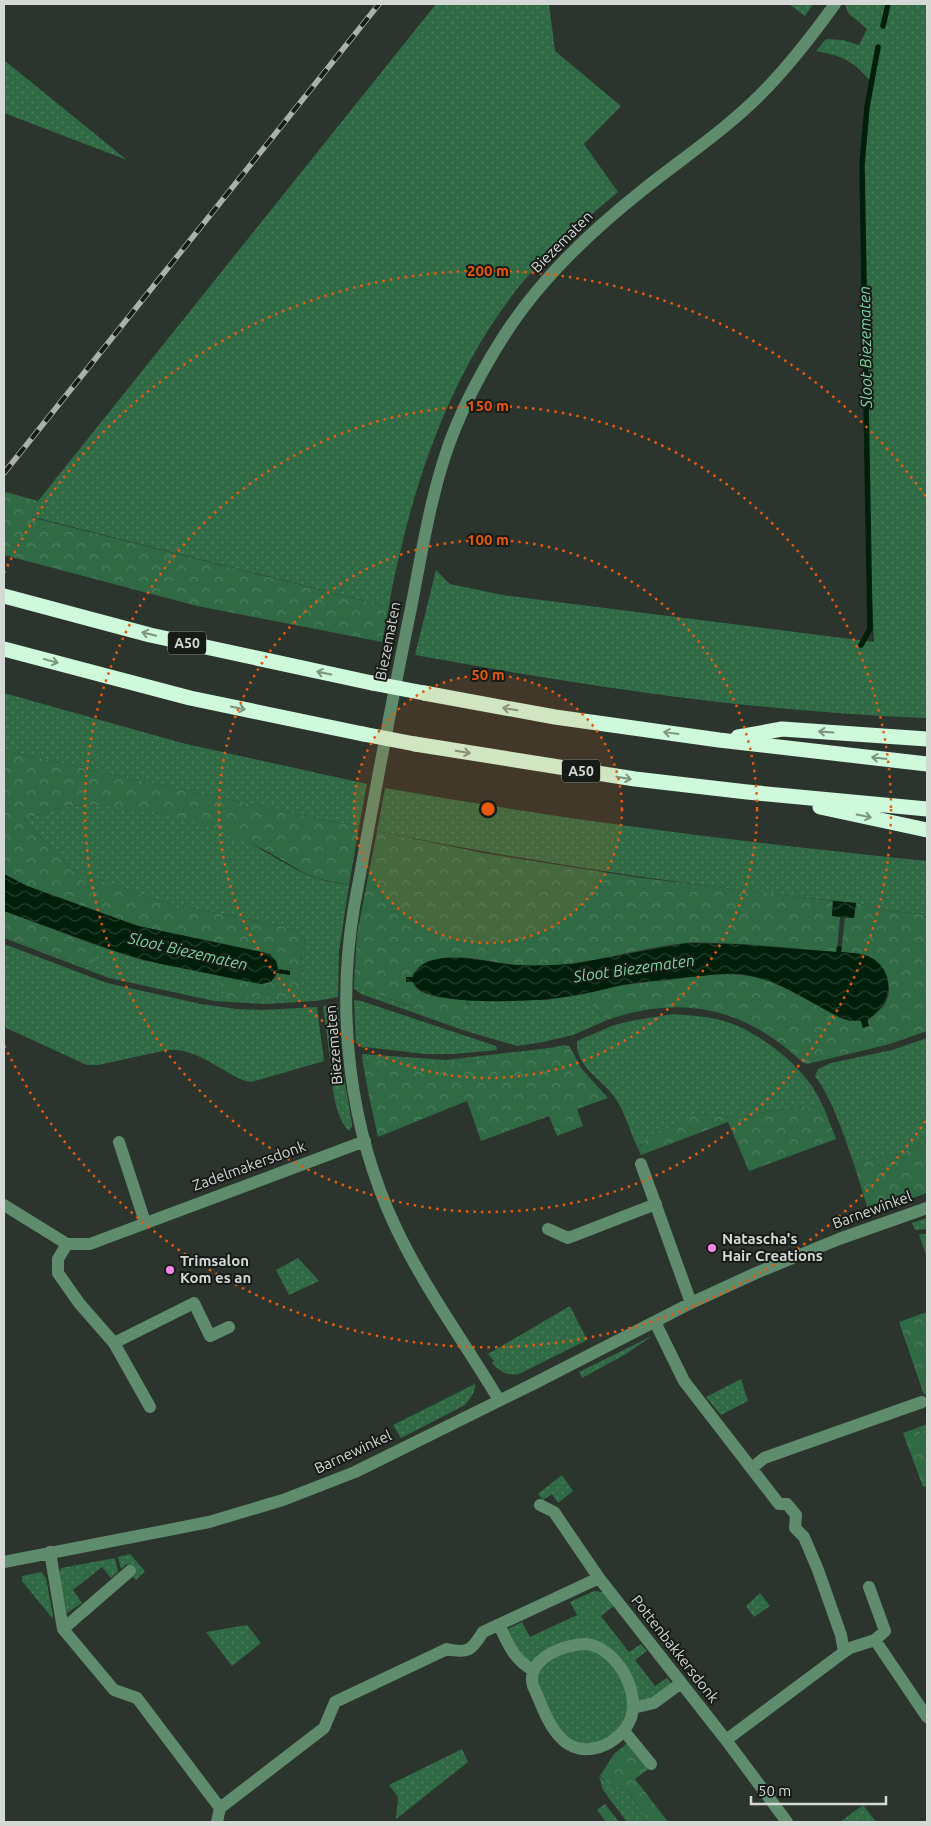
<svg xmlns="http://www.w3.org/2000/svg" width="931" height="1826" font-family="Ubuntu,sans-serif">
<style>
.grass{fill:url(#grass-dots)}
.forest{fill:url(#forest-crowns)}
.water{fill:url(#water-waves)}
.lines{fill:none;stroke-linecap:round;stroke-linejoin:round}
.stream{stroke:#001f0b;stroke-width:5.5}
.minor{stroke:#5e8c6d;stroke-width:12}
.highway{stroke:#cef9da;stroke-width:15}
.rail-casing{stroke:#aab0ab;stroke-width:5.5}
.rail{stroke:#171b18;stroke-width:4;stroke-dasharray:11;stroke-linecap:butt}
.highway-bridge{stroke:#cef9da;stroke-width:15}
.oneway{stroke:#7c9583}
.ring{fill:none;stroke:#e8590c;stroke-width:2.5;stroke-dasharray:2.5 5}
.poi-dot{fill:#fa87e6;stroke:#171b18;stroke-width:2}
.labels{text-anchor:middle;stroke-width:4;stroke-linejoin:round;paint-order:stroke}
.shield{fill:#171b18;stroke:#9ba09c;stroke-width:1}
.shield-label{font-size:14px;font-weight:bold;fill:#d4d9d5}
.street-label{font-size:15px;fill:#d4d9d5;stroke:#171b18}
.poi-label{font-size:15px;font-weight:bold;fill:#d4d9d5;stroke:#171b18;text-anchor:start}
.water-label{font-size:16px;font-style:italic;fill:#7bd89b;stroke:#171b18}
.centre{fill:#e8590c;stroke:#171b18;stroke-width:2.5}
.ring-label{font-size:15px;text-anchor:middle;font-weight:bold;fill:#e8590c;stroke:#171b18;stroke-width:4;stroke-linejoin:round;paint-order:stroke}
</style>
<defs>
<pattern id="grass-dots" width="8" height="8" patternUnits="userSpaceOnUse" patternTransform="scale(1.25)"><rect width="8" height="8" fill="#306a45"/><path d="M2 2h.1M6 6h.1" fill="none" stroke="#4d7f5f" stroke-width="1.8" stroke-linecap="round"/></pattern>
<pattern id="forest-crowns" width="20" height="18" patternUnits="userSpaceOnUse" patternTransform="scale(1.25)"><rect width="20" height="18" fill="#306a45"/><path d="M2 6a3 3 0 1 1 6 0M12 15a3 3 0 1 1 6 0" fill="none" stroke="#4d7f5f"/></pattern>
<pattern id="water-waves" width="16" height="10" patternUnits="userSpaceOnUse" patternTransform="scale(1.25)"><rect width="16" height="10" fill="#001f0b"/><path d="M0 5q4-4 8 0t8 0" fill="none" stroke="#243f2e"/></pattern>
</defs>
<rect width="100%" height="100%" fill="#2c342e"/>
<path class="grass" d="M 436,4 L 549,4 L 555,51 L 621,106 L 584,144 L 618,192 C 583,221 546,253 517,289 C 460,362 425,451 403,540 C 398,562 392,584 389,607 L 33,517 L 38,501 Z
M 789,4 L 813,4 L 805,16 Z
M 845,4 L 927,4 L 927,718 C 756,712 584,686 415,655 L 436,570 L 450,584 L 503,595 L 874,642 L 864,413 L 862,245 L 862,189 L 865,136 L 872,83 C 854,61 843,56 816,51 L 826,39 L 843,40 L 859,45 L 867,29 L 848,13 Z
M 4,60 L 127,160 L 4,113 Z
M 4,693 L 182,743 L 367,784 L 359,827 L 136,780 L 4,750 Z
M 385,788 C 565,820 746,843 927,861 L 927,914 L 892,911 L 856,903 C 695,887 535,863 377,831 Z
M 84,805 C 138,806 191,817 241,839 C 266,850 293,871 319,879 C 329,882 339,883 349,885 L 339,951 L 338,997 L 316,1001 L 265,1004 L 214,1001 L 109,978 L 4,938 L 4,937 L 88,967 L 97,949 L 90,943 L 142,960 L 225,977 L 221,981 L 262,997 L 285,997 L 304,973 L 301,961 L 305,940 L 298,932 L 282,926 L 191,908 L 153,899 L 71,869 L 24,819 L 64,807 Z
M 4,944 L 107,983 L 201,1004 L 236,1009 L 263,1010 L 317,1007 L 324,1061 L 251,1082 C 243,1081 236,1077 229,1073 C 209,1062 190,1048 167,1050 L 98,1065 L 87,1065 L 4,1027 Z
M 354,985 L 411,1007 L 468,1005 L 467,1000 L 546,1000 L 592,992 C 590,1006 596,1013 607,1020 L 573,1035 L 543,1042 L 517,1046 L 466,1031 L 361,994 L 354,989 Z
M 354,1000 L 361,1001 L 496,1046 L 497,1050 L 454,1054 L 425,1054 L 365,1047 L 362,1048 L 361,1044 L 356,1044 Z
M 335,1005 L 338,1006 L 341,1056 L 330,1059 L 323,1006 Z
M 673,1014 C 695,1016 721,1017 742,1028 C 766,1040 792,1059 808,1081 C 815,1089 819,1099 824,1108 L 803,1107 L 759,1113 L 744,1118 L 699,1114 L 640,1145 L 638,1148 C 629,1131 625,1110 613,1095 C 600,1078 575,1066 577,1041 L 614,1025 L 636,1020 Z
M 927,1038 L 927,1137 L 904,1152 L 854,1164 C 843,1134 834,1102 815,1076 L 818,1069 L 831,1063 L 892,1050 Z
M 564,1045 L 569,1046 L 572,1051 L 568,1048 C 522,1057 475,1063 429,1064 C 407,1065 385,1057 363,1064 L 362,1054 L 446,1060 L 550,1048 Z
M 341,1061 L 352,1124 L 352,1127 L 349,1131 C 335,1118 331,1083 331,1064 Z
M 927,1218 L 927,1229 L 915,1230 L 912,1223 Z
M 298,1258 L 319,1281 L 289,1295 L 276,1270 Z
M 570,1306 L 587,1340 L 519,1374 C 508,1376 500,1372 492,1363 L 494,1361 L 488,1354 Z
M 652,1336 L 626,1354 L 582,1378 L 579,1372 Z
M 741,1379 L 748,1401 L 721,1415 L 706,1397 Z
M 475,1384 C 476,1391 470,1399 465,1405 L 401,1438 L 393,1425 Z
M 927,1424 L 927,1455 L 922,1433 L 917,1428 Z
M 562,1475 L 573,1491 L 558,1503 L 552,1494 L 543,1500 L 538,1494 Z
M 130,1554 L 145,1571 L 136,1580 L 133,1577 L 136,1574 L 127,1564 L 121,1569 L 118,1557 Z
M 115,1558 L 118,1572 L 111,1578 L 102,1567 L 73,1590 L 82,1603 L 67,1613 L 59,1575 L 61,1568 Z
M 41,1572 L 46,1578 L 53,1616 L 52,1618 L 22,1581 L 22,1576 Z
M 594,1591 L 609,1593 L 614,1606 L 601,1616 L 629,1652 L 641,1644 L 647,1651 L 635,1660 L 655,1686 L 667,1678 L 672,1684 L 656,1696 L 637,1703 L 632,1687 L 592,1642 L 534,1665 L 521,1656 L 507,1629 L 522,1622 L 530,1637 L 577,1615 L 570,1602 Z
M 760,1593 L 770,1606 L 754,1617 L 746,1606 Z
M 247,1625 L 261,1643 L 232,1666 L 206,1632 Z
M 586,1647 L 612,1660 L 628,1695 L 627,1713 L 618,1731 L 598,1743 L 577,1743 L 564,1735 L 555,1721 L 537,1683 L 540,1667 L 547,1659 Z
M 462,1749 L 468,1762 L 396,1819 L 398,1797 L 389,1785 Z
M 599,1776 L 607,1783 L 628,1791 L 650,1822 L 627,1822 L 603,1790 Z
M 863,1805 L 876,1822 L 840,1822 Z"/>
<path class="forest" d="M 6,492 L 38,501 L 34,518 L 389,607 L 382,642 L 197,606 L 4,555 L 4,495 Z
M 4,750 L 136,780 L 359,827 L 349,885 L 320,879 L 306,874 L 263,849 L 216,829 L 154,812 L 105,806 L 84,805 L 64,807 L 24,819 L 71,869 L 153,899 L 191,908 L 282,926 L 298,932 L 305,940 L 301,960 L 304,973 L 302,983 L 285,997 L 231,998 L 224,994 L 220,987 L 221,981 L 225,977 L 261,984 L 275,978 L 277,973 L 290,975 L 290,971 L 278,969 L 276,961 L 267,953 L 138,926 L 27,886 L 4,874 Z
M 377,831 L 483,853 L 635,877 L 833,901 L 832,916 L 840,917 L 837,952 C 797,949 756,944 716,943 C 706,943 696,942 686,943 C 638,948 592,964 544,966 C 533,966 521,966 510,964 C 480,961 444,948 418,969 C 414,972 411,976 413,982 C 416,998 454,999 467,1000 C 468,1009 463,1016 457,1024 L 354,985 L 357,934 Z
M 856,903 L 892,911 L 927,914 L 927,1031 L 890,1044 L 807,1064 L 802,1062 C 745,1008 682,994 607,1020 C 596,1013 590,1006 592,992 C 624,983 657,982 690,977 C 715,974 738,972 762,979 C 790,986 816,1004 841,1018 L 851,1021 L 861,1021 L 863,1028 C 868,1017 880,1013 886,1002 C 895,983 883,961 864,955 C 857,953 848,953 841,952 L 845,918 L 854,918 Z
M 4,911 L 90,943 L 97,949 C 97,958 96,963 88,967 L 4,937 Z
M 568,1048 L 572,1051 L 581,1068 L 608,1098 L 577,1109 L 583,1126 L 557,1136 L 549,1116 L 481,1141 L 467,1101 L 378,1137 L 369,1096 L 363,1064 L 375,1060 L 423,1064 L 470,1062 Z
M 803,1107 L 824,1108 L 836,1139 L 749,1171 L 728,1122 L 641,1155 L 638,1148 L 651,1135 L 699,1114 L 744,1118 L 759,1113 Z
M 927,1137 L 927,1193 L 869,1213 L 854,1164 L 904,1152 Z
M 919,1234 L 927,1234 L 927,1258 Z
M 927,1312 L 927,1393 L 924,1395 L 899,1322 Z
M 917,1428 C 931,1442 927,1467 927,1486 L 923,1487 L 903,1433 Z
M 630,1741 L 651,1767 L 635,1779 L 668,1822 L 650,1822 L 628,1791 L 607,1783 L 600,1776 L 614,1754 Z
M 605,1804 L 619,1822 L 606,1822 L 597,1810 Z"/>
<path class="water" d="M 4,874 L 27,886 L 138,926 L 270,954 L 276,961 L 278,969 L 290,971 L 290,975 L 277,973 L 271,982 L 261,984 L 157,963 L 126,955 L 4,911 Z
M 833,901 L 856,903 L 854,918 L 832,916 Z
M 687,943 L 735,944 L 836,952 L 837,946 L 842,947 L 841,952 C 852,953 863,953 872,958 C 897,973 891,1007 867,1019 L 869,1026 L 863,1028 L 861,1021 L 851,1021 L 841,1018 C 808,1002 779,979 741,974 C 723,972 707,976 689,977 C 665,980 641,981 617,986 C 600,990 583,995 566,997 C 539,1001 424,1009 413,982 L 406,982 L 406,977 L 413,977 C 424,944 489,963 514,965 C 534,966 553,965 573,964 Z"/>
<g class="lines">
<path class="stream" d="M 883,26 L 888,4
M 861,645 L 870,629 L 862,165 L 867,107 L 878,47"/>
<path class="minor" d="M 119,1142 L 145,1222
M 641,1164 L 691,1303
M 4,1205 L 67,1244 L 90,1244 L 365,1141
M 548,1229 L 568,1238 L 656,1204
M 67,1244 L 58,1259 L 58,1273 L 79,1303 L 114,1343 L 150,1407
M 655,1322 L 684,1381 L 779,1504 L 787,1504 L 796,1515 L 795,1528 L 804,1537 L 818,1570 L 841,1635 L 844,1652
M 114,1343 L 194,1303 L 210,1336 L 229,1327
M 499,1400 C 465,1343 425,1289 396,1228 C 349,1129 336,1014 354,907 C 372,810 389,714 409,618 C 420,564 428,508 445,456 C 462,403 500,335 536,292 C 567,254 605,220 644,189 C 683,158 725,130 760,95 C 788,67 812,36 835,4
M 752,1468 L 764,1458 L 922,1402
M 540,1505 L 554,1512 L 599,1578
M 50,1552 L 63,1629 L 114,1690 L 137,1698 L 220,1808 L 217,1822
M 4,1562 L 209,1522 L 283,1500 L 355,1472 L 535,1383 L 691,1303 L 756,1273 L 839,1239 L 927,1208
M 869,1587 L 885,1631 L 875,1640
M 499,1625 C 509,1645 513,1659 534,1671
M 63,1629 L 130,1571
M 586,1644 C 616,1647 640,1690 631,1718 C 621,1745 581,1762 560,1737 C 547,1724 541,1702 533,1686 C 525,1659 564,1644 586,1644 Z
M 633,1708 L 654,1703 L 681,1683
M 624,1731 L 651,1764
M 726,1740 L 787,1822
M 220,1808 L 324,1728 L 335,1702 L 447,1649 C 468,1654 472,1650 483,1632 L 599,1578 L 726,1740 L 844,1652 L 850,1648 L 875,1640 L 927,1717"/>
<path class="highway" d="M 4,596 L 150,635 L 372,683
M 4,649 L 190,698 L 363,734
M 424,693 L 555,717 L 719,740 L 927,764
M 738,737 L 782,729 L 927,739
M 415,744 L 635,779 L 747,792 L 927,809
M 820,807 L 927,830"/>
<g class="rail-casing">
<path id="rail" d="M 4,473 L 379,4"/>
</g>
<use href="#rail" class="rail"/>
<path class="highway-bridge" d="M 372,683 L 424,693
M 363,734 L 415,744"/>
</g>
<defs><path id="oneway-shaft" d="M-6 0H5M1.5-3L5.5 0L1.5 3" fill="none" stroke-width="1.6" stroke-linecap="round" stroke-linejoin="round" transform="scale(1.25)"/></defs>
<g class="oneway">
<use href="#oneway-shaft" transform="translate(149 634) rotate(-166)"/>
<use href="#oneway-shaft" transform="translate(51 661) rotate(15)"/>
<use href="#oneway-shaft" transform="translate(324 673) rotate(-168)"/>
<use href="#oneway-shaft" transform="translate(238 708) rotate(12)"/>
<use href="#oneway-shaft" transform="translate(510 709) rotate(-170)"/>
<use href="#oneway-shaft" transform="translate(826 732) rotate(-176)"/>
<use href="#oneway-shaft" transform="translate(671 733) rotate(-172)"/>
<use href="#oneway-shaft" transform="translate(463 752) rotate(9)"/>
<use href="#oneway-shaft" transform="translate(879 758) rotate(-173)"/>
<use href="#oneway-shaft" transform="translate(624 778) rotate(9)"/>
<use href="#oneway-shaft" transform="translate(864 816) rotate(12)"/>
</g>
<circle cx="488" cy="809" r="134" fill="#e8590c" fill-opacity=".12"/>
<g class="ring">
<circle cx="488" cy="809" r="134"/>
<circle cx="488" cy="809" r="269"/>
<circle cx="488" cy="809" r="403"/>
<path d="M926 1121A538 538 0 0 1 4 1045M4 573A538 538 0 0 1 926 497"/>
</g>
<g class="poi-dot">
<circle cx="712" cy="1248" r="5"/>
<circle cx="170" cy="1270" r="5"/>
</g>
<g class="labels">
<g class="shield">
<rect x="168" y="631.5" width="38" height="23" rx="4"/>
<rect x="562" y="759.5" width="38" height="23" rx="4"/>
</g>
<g class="shield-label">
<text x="187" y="648">A50</text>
<text x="581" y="776">A50</text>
</g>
<g class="street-label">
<text transform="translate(562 242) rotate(-45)" y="5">Biezematen</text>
<text transform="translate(388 641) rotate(-79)" y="5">Biezematen</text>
<text transform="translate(334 1045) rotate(-95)" y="5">Biezematen</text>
<text transform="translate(249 1166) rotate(-20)" y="5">Zadelmakersdonk</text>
<text transform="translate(872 1210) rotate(-20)" y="5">Barnewinkel</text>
<text transform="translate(353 1452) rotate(-25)" y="5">Barnewinkel</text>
<text transform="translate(675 1649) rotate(52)" y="5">Pottenbakkersdonk</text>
</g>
<g class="poi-label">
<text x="722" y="1244">Natascha's<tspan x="722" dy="17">Hair Creations</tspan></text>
<text x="180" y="1266">Trimsalon<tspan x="180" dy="17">Kom es an</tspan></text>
</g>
<g class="water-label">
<text transform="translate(865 347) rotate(-91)" y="6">Sloot Biezematen</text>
<text transform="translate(188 951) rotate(13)" y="6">Sloot Biezematen</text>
<text transform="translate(634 968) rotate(-8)" y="6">Sloot Biezematen</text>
</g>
</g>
<circle cx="488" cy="809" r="8" class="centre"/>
<g class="ring-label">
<text x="488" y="276">200 m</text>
<text x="488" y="411">150 m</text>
<text x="488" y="545">100 m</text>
<text x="488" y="680">50 m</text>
</g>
<rect width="931" height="1826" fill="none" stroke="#d4d9d5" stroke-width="10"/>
<path d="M751 1796v8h135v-8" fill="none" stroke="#d4d9d5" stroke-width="2.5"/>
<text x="758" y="1796" font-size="15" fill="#d4d9d5" stroke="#171b18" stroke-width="4" paint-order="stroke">50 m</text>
</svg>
